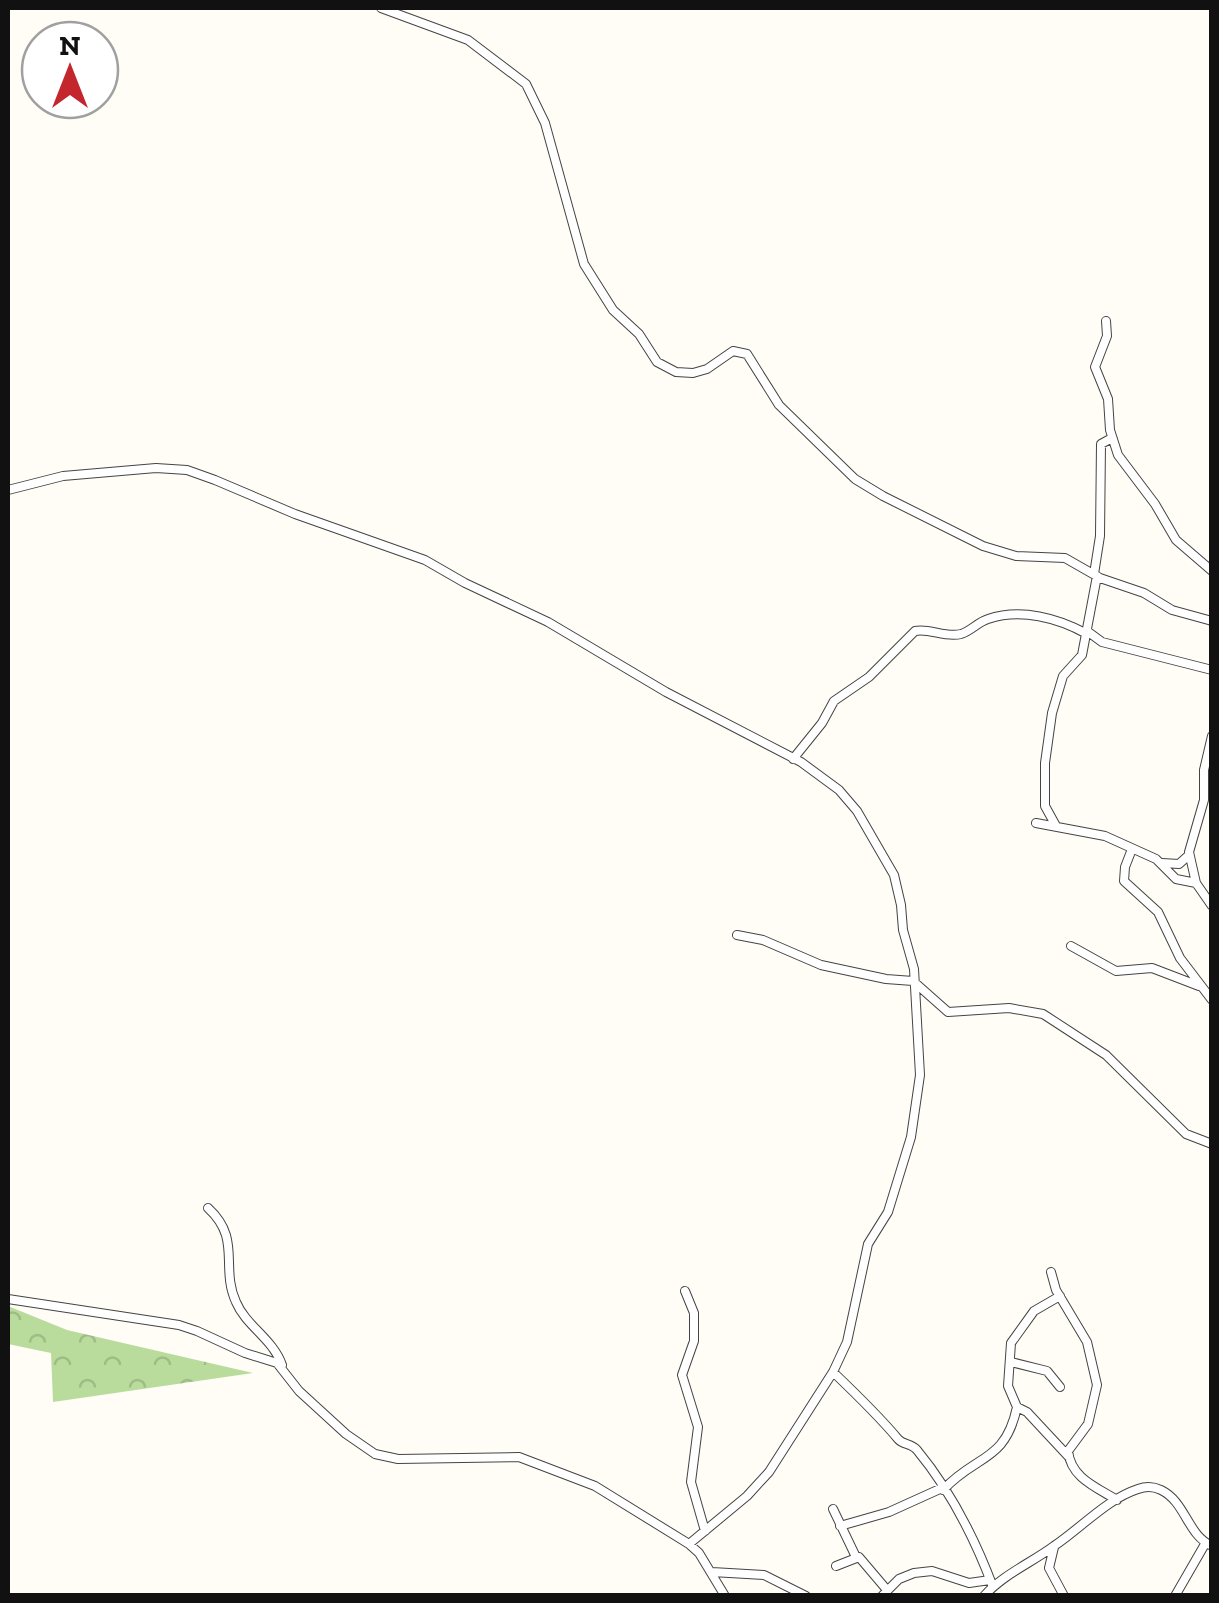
<svg xmlns="http://www.w3.org/2000/svg" width="1219" height="1603" font-family="'Zilla Slab',serif">
<style>
.forest{fill:url(#forest-crowns)}
.lines{fill:none;stroke-linecap:round;stroke-linejoin:round}
.minor-casing{stroke:#444;stroke-width:10}
.minor{stroke:#fff;stroke-width:8}
</style>
<defs>
<pattern id="forest-crowns" width="20" height="18" patternUnits="userSpaceOnUse" patternTransform="scale(2.5)"><rect width="20" height="18" fill="#b9dc9c"/><path d="M2 6a3 3 0 1 1 6 0M12 15a3 3 0 1 1 6 0" fill="none" stroke="#9ebc85"/></pattern>
</defs>
<rect width="100%" height="100%" fill="#fffdf5"/>
<path class="forest" d="M 8,1306 L 67,1330 L 253,1373 L 53,1402 L 51,1353 L 8,1344 Z"/>
<g class="lines">
<g class="minor-casing">
<path id="minor" d="M 381,8 L 468,40 L 526,84 L 545,123 L 584,264 L 613,310 L 639,334 L 657,362 L 676,372 L 693,373 L 707,369 L 733,351 L 747,354 L 779,405 L 855,479 L 883,496 L 983,546 L 1016,556 L 1065,558 L 1100,578 L 1144,593 L 1172,610 L 1212,621
M 1106,321 L 1107,336 L 1095,367 L 1108,399 L 1110,430 L 1118,455 L 1155,504 L 1176,540 L 1212,571
M 8,490 L 63,476 L 156,468 L 187,470 L 215,480 L 295,514 L 425,560 L 465,583 L 548,622 L 666,692 L 801,762 L 839,790 L 857,811 L 894,875 L 901,905 L 903,930 L 914,969 L 920,1075 L 911,1137 L 888,1212 L 868,1244 L 847,1342 L 833,1372 L 769,1472 L 747,1496 L 689,1544
M 1094,574 L 1100,536 L 1101,444 L 1112,438
M 1087,631 L 1102,642 L 1212,670
M 1212,736 L 1204,770 L 1204,800 L 1189,852 L 1196,883 L 1212,906
M 793,759 L 822,723 L 834,701 L 869,677 L 915,631 C 930,628 945,638 961,634 C 971,631 978,622 988,619 C 1021,608 1058,618 1087,634
M 1036,823 L 1105,836 L 1156,859 L 1176,879 L 1196,883
M 1056,826 L 1045,806 L 1045,763 L 1052,713 L 1063,676 L 1082,655 L 1097,576
M 1132,849 L 1125,867 L 1124,881 L 1158,912 L 1180,958 L 1212,1000
M 1162,863 L 1179,864 L 1189,855
M 737,935 L 763,940 L 821,965 L 886,979 L 913,981 L 948,1012 L 1009,1008 L 1043,1014 L 1106,1055 L 1186,1134 L 1212,1144
M 1071,946 L 1116,971 L 1152,968 L 1199,986
M 208,1208 C 242,1239 220,1267 236,1302 C 246,1326 273,1339 282,1365
M 1051,1272 L 1056,1290 L 1087,1342 L 1097,1385 L 1088,1424 L 1068,1451 C 1071,1478 1096,1487 1117,1500
M 685,1291 L 694,1313 L 694,1341 L 682,1375 L 698,1427 L 691,1482 L 705,1531
M 1060,1296 L 1034,1311 L 1011,1343 L 1008,1386 L 1017,1407 L 1027,1412 L 1068,1456
M 8,1299 L 179,1325 L 197,1331 L 245,1353 L 277,1363 L 299,1391 L 346,1434 L 375,1454 L 398,1459 L 519,1457 L 595,1486 L 689,1544 L 699,1553 L 725,1596
M 1011,1362 L 1047,1371 L 1060,1387
M 833,1372 C 855,1393 878,1415 898,1439 C 903,1445 911,1443 917,1450 C 950,1490 975,1539 993,1587
M 943,1490 C 976,1454 1005,1463 1017,1407
M 833,1509 L 856,1557
M 840,1526 L 889,1512 L 942,1488
M 1054,1547 L 1049,1568 L 1064,1596
M 836,1566 L 859,1557 L 887,1590
M 712,1572 L 764,1575 L 806,1596
M 882,1596 L 899,1579 L 914,1573 L 932,1571 L 969,1583 L 990,1580
M 984,1596 C 1004,1574 1031,1563 1054,1546 C 1081,1528 1107,1499 1138,1489 C 1146,1486 1153,1486 1161,1490 C 1186,1502 1187,1535 1212,1546
M 1175,1596 L 1205,1544"/>
</g>
<use href="#minor" class="minor"/>
</g>
<rect width="1219" height="1603" fill="none" stroke="#111111" stroke-width="20"/>
<g transform="translate(70 70)"><circle r="48" fill="#ffffff" stroke="#a0a0a0" stroke-width="2.5"/>
<path d="M0-8L18 38L0 25L-18 38Z" fill="#c4262e"/>
<text y="-15" font-size="28" font-weight="bold" text-anchor="middle" fill="#111111">N</text>
</g>
</svg>
